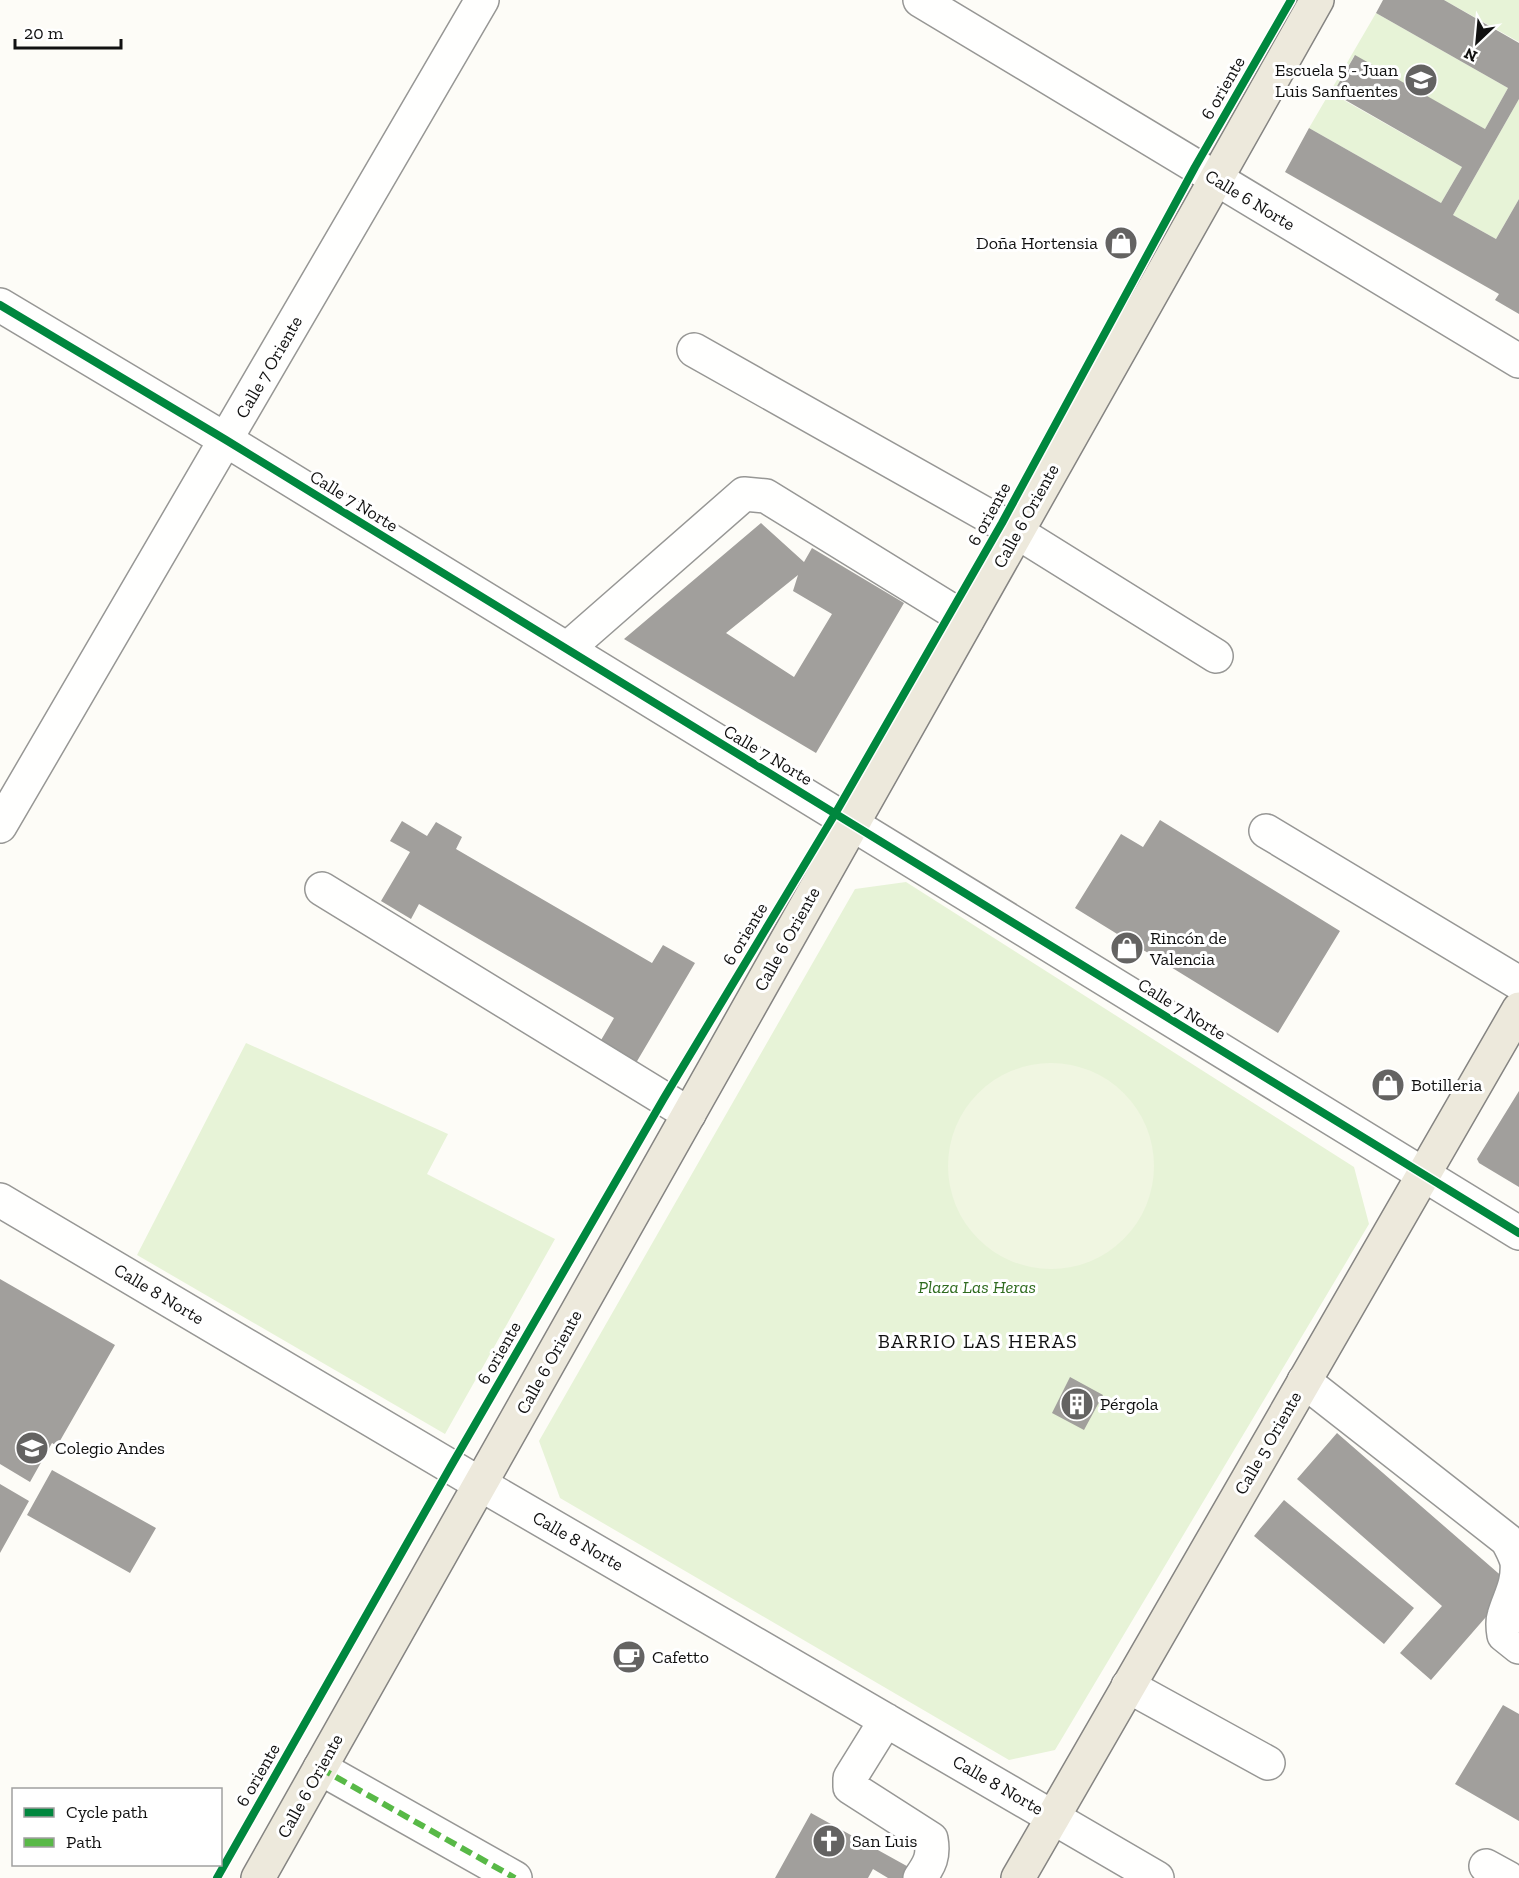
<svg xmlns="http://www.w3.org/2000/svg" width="1519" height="1878" font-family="'Zilla Slab',serif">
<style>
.green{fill:#e7f3d7}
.pitch{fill:#f0f6e1}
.building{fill:#a19f9c;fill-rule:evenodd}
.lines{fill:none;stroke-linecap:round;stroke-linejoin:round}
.minor-casing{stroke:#979795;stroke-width:36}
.major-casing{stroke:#858482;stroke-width:36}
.minor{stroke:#fffffe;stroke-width:33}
.major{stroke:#ede9dc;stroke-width:33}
.quiet{stroke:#58b947;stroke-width:6;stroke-dasharray:12 6;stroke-linecap:butt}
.cycleway-casing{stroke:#fff;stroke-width:11}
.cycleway{stroke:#00873e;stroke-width:8}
.labels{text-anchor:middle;stroke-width:6;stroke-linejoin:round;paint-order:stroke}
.poi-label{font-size:18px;fill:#111;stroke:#fff;text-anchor:start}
.street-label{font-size:18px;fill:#111;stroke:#fff}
.park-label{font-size:18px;font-style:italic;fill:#2f6b1f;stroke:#fff}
.neighbourhood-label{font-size:20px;letter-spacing:1.5px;fill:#111;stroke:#fff}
</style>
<rect width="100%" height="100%" fill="#fdfcf7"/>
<path class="green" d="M 1444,0 L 1519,0 L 1519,43 L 1519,42 Z
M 1376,13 L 1508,88 L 1485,129 L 1354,56 L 1333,94 L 1462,167 L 1441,203 L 1309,128 Z
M 1519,99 L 1519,199 L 1496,239 L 1453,215 Z
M 906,882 L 1354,1167 L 1369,1224 L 1055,1750 L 1009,1760 L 560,1498 L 539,1441 L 855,889 Z
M 246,1043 L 448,1134 L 427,1174 L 555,1239 L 445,1434 L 137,1255 Z"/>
<path class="pitch" d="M948 1166a103 103 0 1 1 206 0a103 103 0 1 1-206 0Z"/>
<path class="building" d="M 1383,0 L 1444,0 L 1519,43 L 1519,99 L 1453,215 L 1496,239 L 1519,199 L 1519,314 L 1495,300 L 1499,294 L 1285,172 L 1309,128 L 1441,203 L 1462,167 L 1333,93 L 1355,55 L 1485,129 L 1508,88 L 1376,13 Z
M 761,523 L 804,562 L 812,548 L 904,603 L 816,753 L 624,639 ZM 798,575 L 793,591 L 832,614 L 794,677 L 726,633 Z
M 1160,820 L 1340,931 L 1278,1033 L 1075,908 L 1121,834 L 1143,847 Z
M 402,821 L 427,836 L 436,822 L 462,837 L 456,849 L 652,963 L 663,945 L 695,963 L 633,1068 L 597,1047 L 614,1018 L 419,904 L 411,919 L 381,901 L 410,852 L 390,841 Z
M 1519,1091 L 1519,1187 L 1479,1163 L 1477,1159 Z
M 0,1279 L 115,1345 L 57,1446 L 52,1443 L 30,1482 L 0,1464 Z
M 1070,1377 L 1103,1395 L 1084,1430 L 1052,1413 Z
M 1337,1433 L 1513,1586 L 1431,1680 L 1400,1653 L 1442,1606 L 1297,1479 Z
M 52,1470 L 156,1528 L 130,1573 L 27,1515 Z
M 0,1484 L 29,1501 L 0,1553 Z
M 1284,1500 L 1414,1608 L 1384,1644 L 1254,1536 Z
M 1503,1705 L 1519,1714 L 1519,1821 L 1455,1784 Z
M 811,1813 L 914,1870 L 909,1878 L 888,1878 L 873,1869 L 868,1878 L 775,1878 Z"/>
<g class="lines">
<g class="minor-casing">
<path id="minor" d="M 920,0 L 1519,361
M 0,305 L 226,440 L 1519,1233
M 694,350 L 1017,532 L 1216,656
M 567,649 L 744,494 L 766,496 L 967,620
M 0,826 L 482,0
M 1266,831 L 1519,983
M 322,889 L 689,1114
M 0,1200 L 480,1484 L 1157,1878
M 1304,1381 L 1507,1540 C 1511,1547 1515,1555 1517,1562 C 1519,1584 1509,1598 1504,1616 C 1502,1622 1503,1629 1504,1635 L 1519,1647
M 1128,1686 L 1268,1763
M 886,1720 L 850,1778 L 850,1787 L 931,1839 C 934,1856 930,1864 920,1878
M 320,1768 L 515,1878
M 1486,1866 L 1508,1878"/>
</g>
<g class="major-casing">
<path id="major" d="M 258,1878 L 1317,0
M 1018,1878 L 1519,1009"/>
</g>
<use href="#minor" class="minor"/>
<use href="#major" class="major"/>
<path class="quiet" d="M 320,1768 L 515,1878"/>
<g class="cycleway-casing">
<path id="cycleway" d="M 0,305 L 226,440 L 1519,1233
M 217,1878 L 451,1466 L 664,1098 L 835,814 L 1002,523 L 1195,167 L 1291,0"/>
</g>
<use href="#cycleway" class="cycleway"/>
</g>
<defs>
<g id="school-disc" transform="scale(1.725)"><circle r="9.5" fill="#646362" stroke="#fff"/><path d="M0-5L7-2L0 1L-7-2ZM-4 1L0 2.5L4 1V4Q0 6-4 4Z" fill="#fff"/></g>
<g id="shop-disc" transform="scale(1.725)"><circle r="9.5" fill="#646362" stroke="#fff"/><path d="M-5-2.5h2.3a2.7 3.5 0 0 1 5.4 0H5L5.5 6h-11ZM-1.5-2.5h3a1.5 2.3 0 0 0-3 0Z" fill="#fff"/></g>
<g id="building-disc" transform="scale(1.725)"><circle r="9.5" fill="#646362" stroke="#fff"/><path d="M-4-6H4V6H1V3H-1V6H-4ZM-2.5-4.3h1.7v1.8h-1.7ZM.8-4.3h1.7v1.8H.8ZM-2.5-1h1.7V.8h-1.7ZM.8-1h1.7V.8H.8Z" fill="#fff"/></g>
<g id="cafe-disc" transform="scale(1.725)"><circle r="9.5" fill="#646362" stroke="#fff"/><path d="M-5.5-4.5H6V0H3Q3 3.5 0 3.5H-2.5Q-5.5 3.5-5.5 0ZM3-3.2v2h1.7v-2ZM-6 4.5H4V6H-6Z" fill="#fff"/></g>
<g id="church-disc" transform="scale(1.725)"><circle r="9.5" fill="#646362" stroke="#fff"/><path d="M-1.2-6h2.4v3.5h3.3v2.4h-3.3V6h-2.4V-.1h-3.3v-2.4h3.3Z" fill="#fff"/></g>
</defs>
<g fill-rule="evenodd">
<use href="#school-disc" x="1421" y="80"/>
<use href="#shop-disc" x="1121" y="243"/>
<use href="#shop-disc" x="1127" y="948"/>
<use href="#shop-disc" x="1388" y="1085"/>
<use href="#building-disc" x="1077" y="1404"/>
<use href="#school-disc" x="32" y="1448"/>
<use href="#cafe-disc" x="629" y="1657"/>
<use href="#church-disc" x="829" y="1841"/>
</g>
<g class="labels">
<g class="poi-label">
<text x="1398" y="76" text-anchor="end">Escuela 5 - Juan<tspan x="1398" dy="21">Luis Sanfuentes</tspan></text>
<text x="1098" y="249" text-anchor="end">Doña Hortensia</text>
<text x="1150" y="944">Rincón de<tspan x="1150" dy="21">Valencia</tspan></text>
<text x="1411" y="1091">Botilleria</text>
<text x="1100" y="1410">Pérgola</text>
<text x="55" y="1454">Colegio Andes</text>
<text x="652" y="1663">Cafetto</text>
<text x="852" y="1847">San Luis</text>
</g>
<g class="street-label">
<text transform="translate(1223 88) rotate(-60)" y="6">6 oriente</text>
<text transform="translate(1250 200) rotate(31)" y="6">Calle 6 Norte</text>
<text transform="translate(269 367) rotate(-60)" y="6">Calle 7 Oriente</text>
<text transform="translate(354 501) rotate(32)" y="6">Calle 7 Norte</text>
<text transform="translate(989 514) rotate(-61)" y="6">6 oriente</text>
<text transform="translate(1026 516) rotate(-61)" y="6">Calle 6 Oriente</text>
<text transform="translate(768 755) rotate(31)" y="6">Calle 7 Norte</text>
<text transform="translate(745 934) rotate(-59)" y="6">6 oriente</text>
<text transform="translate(787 939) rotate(-61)" y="6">Calle 6 Oriente</text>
<text transform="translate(1182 1009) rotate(32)" y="6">Calle 7 Norte</text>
<text transform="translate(159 1294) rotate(31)" y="6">Calle 8 Norte</text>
<text transform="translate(499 1353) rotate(-60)" y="6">6 oriente</text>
<text transform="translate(549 1362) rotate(-61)" y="6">Calle 6 Oriente</text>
<text transform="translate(1268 1443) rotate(-60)" y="6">Calle 5 Oriente</text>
<text transform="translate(578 1541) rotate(30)" y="6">Calle 8 Norte</text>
<text transform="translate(258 1775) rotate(-60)" y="6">6 oriente</text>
<text transform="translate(998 1785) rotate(30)" y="6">Calle 8 Norte</text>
<text transform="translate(310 1786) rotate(-61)" y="6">Calle 6 Oriente</text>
</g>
<g class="park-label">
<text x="977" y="1293">Plaza Las Heras</text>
</g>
<g class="neighbourhood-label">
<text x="978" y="1348">BARRIO LAS HERAS</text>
</g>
</g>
<rect x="12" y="1788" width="210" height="78" fill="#ffffff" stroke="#a0a0a0" stroke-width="1.5"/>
<rect x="24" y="1808" width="30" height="9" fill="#00873e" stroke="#a0a0a0" stroke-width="1.5"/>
<text x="66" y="1818" font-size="18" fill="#111111">Cycle path</text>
<rect x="24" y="1838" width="30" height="9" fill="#58b947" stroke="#a0a0a0" stroke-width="1.5"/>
<text x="66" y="1848" font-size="18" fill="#111111">Path</text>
<g transform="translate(1477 42) rotate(206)" stroke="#ffffff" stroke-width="4.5" paint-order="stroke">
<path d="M0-4.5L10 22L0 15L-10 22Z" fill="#111111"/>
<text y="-9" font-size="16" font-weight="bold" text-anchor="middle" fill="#111111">N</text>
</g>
<path d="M15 39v9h106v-9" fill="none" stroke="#111111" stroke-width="3"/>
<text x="24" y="39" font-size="18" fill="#111111" stroke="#ffffff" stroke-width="4.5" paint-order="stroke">20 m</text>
</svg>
